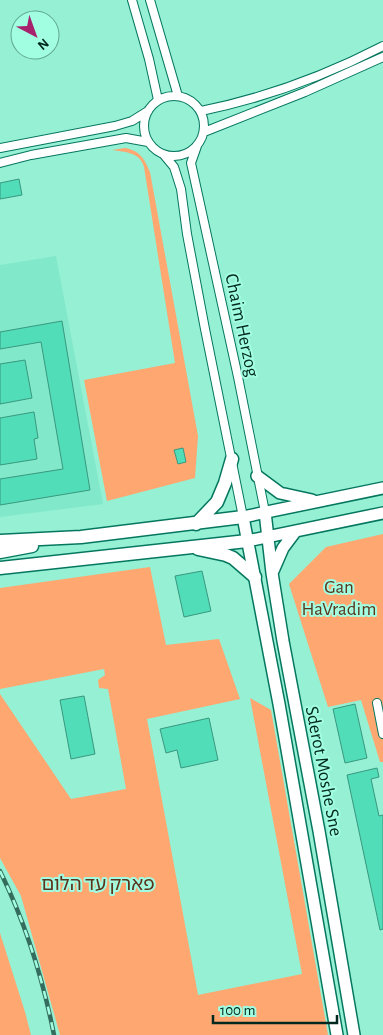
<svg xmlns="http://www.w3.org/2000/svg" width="383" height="1035" font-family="'Alegreya Sans','Noto Sans Hebrew',sans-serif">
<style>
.built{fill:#81e8c9}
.green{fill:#ffa770}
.building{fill:#50ddb8;stroke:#3a987f}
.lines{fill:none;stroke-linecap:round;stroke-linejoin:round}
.minor-casing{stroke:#06775f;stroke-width:10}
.secondary-casing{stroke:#06775f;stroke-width:14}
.trunk-casing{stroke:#06775f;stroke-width:15}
.minor{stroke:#fff;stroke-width:8}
.secondary{stroke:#fff;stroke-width:11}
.trunk{stroke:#fff;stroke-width:12}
.rail-casing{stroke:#346d5d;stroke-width:4.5}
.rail{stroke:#a2fee1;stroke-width:2.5;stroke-dasharray:8;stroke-linecap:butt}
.labels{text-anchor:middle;stroke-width:4;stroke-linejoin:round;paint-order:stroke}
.street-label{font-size:19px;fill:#00281e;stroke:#a2fee1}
.park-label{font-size:19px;fill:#5a341d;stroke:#a2fee1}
</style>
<rect width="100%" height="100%" fill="#95f0d4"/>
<path class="built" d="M 56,256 L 103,504 L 0,517 L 0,265 Z"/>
<path class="green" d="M 125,148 C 140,151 144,158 150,172 L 198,436 L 195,478 L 107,501 L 84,380 L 175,363 L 144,167 C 140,152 125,152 112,150 Z
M 383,534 L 383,762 L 380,762 L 361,700 L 328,707 L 289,584 L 326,547 Z
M 150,567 L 166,645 L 219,639 L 240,699 L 147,719 L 198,995 L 302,974 L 250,698 L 271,710 L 328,1035 L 60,1035 L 21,896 L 0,858 L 0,694 L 71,799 L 126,789 L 108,689 L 99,688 L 98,680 L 105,675 L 104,669 L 0,689 L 0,588 Z
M 0,933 L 25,1012 L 31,1035 L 0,1035 Z"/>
<path class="building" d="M 19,179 L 22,195 L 0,199 L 0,183 Z
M 62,321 L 90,490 L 0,505 L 0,479 L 63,469 L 41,342 L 0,349 L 0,332 Z
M 25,360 L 32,398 L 0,404 L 0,364 Z
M 34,412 L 38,438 L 34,439 L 37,459 L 0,465 L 0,418 Z
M 183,448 L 186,462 L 178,464 L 174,450 Z
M 202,571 L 211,611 L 184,617 L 175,576 Z
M 84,696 L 95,754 L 71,759 L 60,700 Z
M 355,704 L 367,758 L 345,763 L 333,709 Z
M 209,718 L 218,760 L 181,768 L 177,750 L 166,753 L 160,729 Z
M 377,768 L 379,777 L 371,779 L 379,816 L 383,815 L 383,929 L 380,930 L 347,775 Z"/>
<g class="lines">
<g class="minor-casing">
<path id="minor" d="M 132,0 L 149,59 L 158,100
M 150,0 L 178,96
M144 126a30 30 0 1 1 60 0a30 30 0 1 1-60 0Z
M 201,111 C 265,98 325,76 383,46
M 204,132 L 305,92 L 383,57
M 197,146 L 191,163 L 193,172 L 238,377 L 265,512
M 0,148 L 115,126 L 132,121 L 148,111
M 164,155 L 174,167 L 181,189 L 187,234 L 205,329 L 243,517
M 0,163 L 31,155 L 126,138 L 148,142
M 377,703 L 383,734"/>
</g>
<g class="secondary-casing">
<path id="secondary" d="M 257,476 L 280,493 L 312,500
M 265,512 L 272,573 L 283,641 L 319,831 L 354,1035
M 247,541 L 383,513
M 273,571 L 283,548 L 295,532
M 337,1035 L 279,704 L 243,517 L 383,488"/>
</g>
<g class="trunk-casing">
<path id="trunk" d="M 196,524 L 217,502 L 225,483 L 232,459
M 0,541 L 81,537 L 243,517
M 198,549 L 226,555 L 233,558 L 255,577
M 0,552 L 32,546
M 0,568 L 247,541"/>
</g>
<use href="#minor" class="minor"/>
<use href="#secondary" class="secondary"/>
<use href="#trunk" class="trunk"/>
<g class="rail-casing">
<path id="rail" d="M 0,871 C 25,922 43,979 54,1035"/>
</g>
<use href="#rail" class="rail"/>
</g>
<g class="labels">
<g class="street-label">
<text transform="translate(243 325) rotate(78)" y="7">Chaim Herzog</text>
<text transform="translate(325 771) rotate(79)" y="7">Sderot Moshe Sne</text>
</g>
<g class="park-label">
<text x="339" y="593">Gan<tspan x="339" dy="22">HaVradim</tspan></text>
<text x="98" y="890">פארק עד הלום</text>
</g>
</g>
<g transform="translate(35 35) rotate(139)"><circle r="24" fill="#a2fee1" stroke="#61a893"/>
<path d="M0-4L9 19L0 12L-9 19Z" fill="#a7216c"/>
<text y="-8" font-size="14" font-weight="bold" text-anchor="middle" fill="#00281e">N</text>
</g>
<path d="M213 1015v8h124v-8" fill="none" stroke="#00281e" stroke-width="2.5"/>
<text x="220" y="1015" font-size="15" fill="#00281e" stroke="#a2fee1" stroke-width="4" paint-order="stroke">100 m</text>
</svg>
